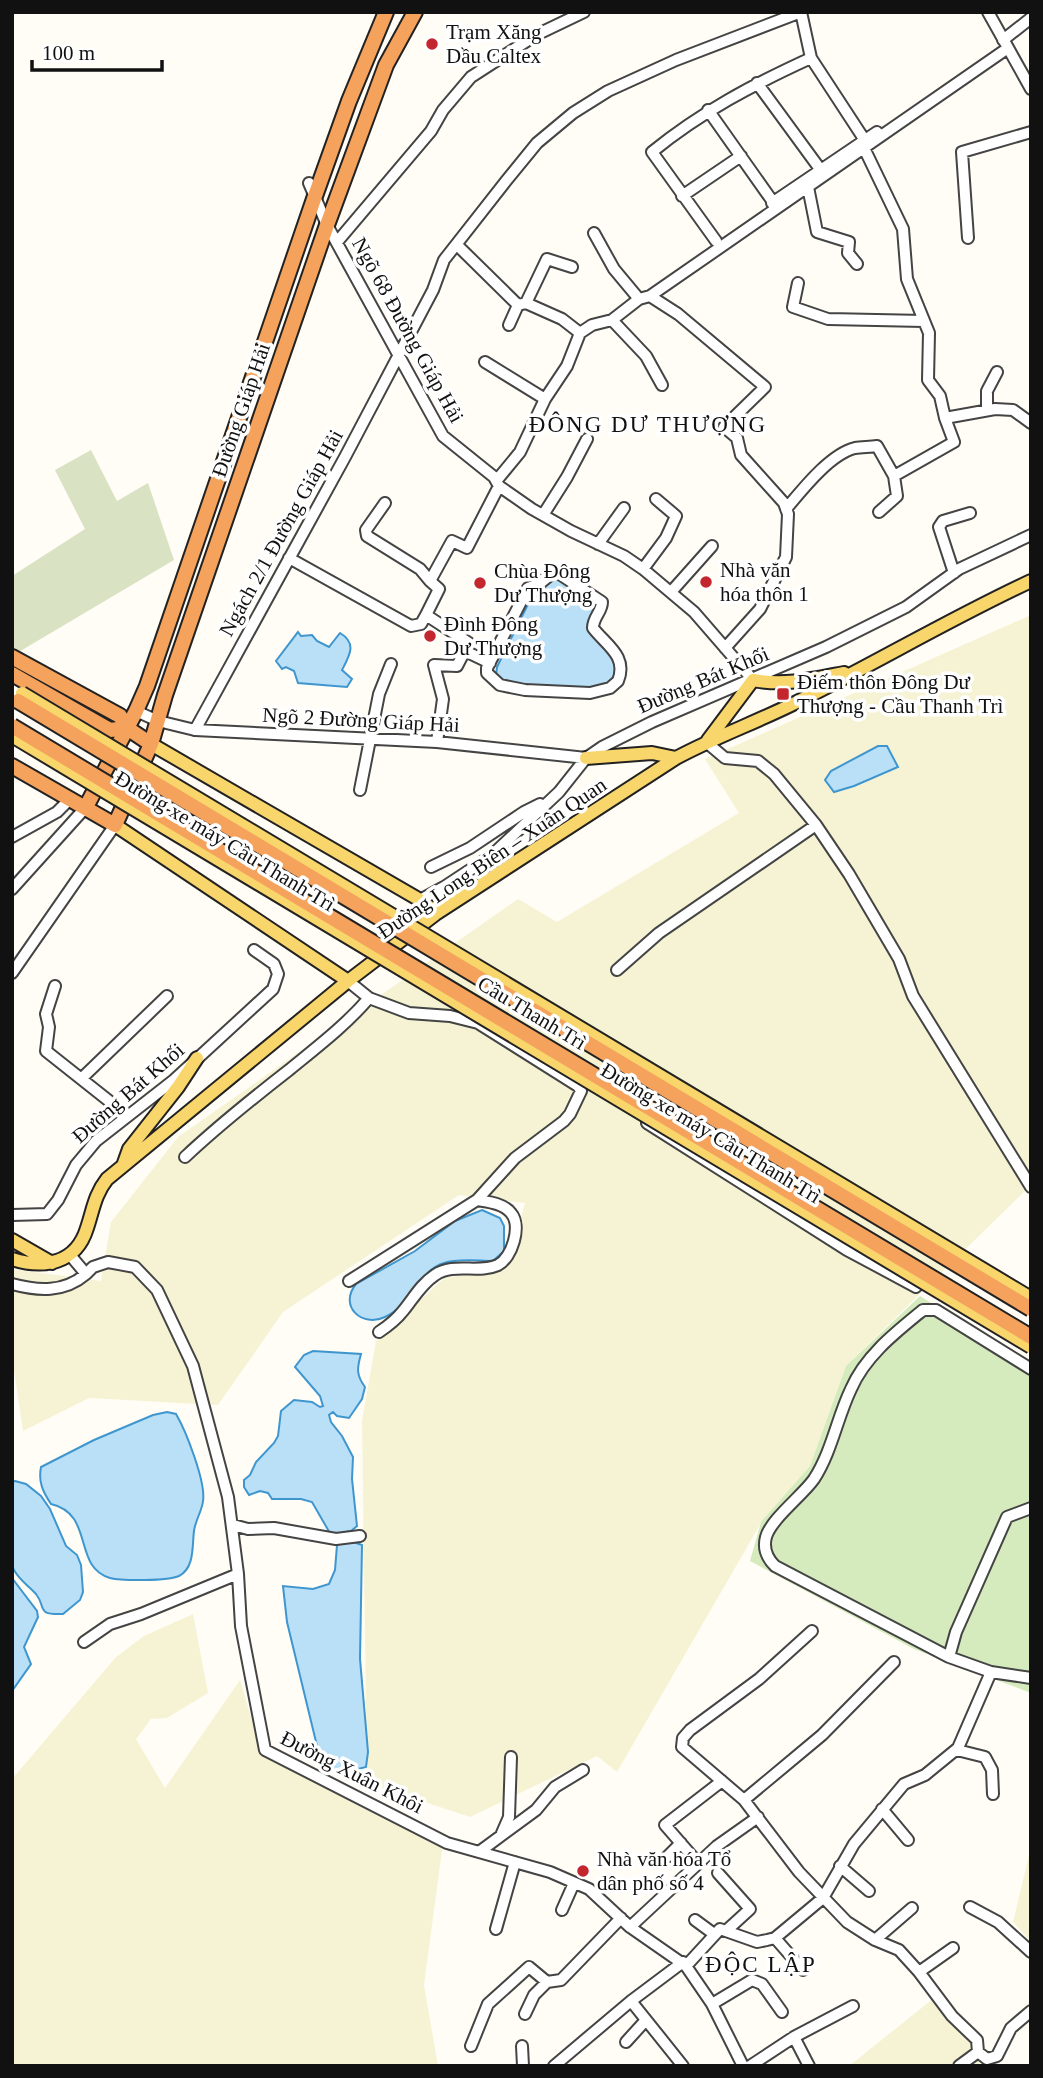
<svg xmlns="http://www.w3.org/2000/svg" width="1043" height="2078" font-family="Georgia,serif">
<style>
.farmland{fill:#f6f3d4}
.green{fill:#d5ebbd}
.cemetery{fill:#d9e3c4}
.water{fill:#b9e0f7;stroke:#3f96cf;stroke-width:2}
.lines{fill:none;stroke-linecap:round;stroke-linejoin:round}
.minor-casing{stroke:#444;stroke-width:14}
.major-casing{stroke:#222;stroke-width:16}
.highway-casing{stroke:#222;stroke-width:18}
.minor{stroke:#fff;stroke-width:10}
.major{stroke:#f9d66b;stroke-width:12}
.highway{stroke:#f5a25d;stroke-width:14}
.major-bridge-casing{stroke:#222;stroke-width:16;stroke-linecap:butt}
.highway-bridge-casing{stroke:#222;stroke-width:18;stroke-linecap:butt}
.major-bridge{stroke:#f9d66b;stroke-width:12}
.highway-bridge{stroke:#f5a25d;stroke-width:14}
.poi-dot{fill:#c4262e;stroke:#fff;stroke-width:2.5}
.labels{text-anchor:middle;stroke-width:7;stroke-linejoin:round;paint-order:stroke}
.poi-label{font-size:21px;fill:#111;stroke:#fff;text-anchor:start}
.street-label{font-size:21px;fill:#111;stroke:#fff}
.neighbourhood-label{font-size:23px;letter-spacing:2px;fill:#111;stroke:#fff}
</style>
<rect width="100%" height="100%" fill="#fffdf5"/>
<path class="farmland" d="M 1031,615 L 1031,1185 L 846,1366 L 810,1466 L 761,1523 L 617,1772 L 597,1756 L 470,1817 L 367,1783 L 362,1421 L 376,1341 L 443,1279 L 510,1264 L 525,1203 L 459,1195 L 283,1312 L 218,1405 L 89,1398 L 23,1431 L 12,1357 L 12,1269 L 101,1281 L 111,1222 L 178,1137 L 518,899 L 557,922 L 739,813 L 705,759 Z
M 193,1614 L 208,1693 L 167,1718 L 151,1719 L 136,1739 L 165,1788 L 240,1680 L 261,1751 L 365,1809 L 443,1843 L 424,1985 L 438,2066 L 12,2066 L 12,1779 L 116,1657 L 144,1636 Z
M 1031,1847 L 1031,1942 L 1013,1922 Z
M 934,1998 L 979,2048 L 979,2066 L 849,2066 Z"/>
<path class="green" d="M 920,1296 L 1031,1364 L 1031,1693 L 914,1649 L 750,1561 L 761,1522 L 810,1466 L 846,1366 Z"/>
<path class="cemetery" d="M 91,450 L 117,501 L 148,483 L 174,560 L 17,653 L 12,650 L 12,576 L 85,529 L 55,470 Z"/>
<path class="water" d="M 556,576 L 598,604 L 591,616 L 618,665 L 615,680 L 596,690 L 521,687 L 501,680 L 496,675 L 497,667 L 534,592 C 545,590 547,581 556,576 Z
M 298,632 L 301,636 L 312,635 L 317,641 L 329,647 L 340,633 C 357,643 350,655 342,670 L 352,679 L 347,687 L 298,683 L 294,671 L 286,667 L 282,669 L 276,661 Z
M 878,746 L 887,746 L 898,767 L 854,786 L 834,792 L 825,780 L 831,771 Z
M 482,1210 L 500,1218 L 504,1226 L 504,1251 L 493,1261 C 478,1261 458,1258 444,1263 C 418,1271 410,1306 385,1317 C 362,1328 338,1306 356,1284 L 415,1251 L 455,1221 Z
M 313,1351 L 361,1354 C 357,1368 356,1375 365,1387 L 362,1399 L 349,1418 L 337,1416 L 333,1412 L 329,1415 L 331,1422 L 342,1436 L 353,1457 L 352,1479 L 357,1526 L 351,1531 L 331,1535 L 312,1502 L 301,1499 L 272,1499 L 268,1493 L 260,1491 L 249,1495 L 244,1487 L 244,1480 L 250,1475 L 256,1462 L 274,1443 L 278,1436 L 281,1411 L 294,1400 L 312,1402 L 320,1407 L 323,1406 L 320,1396 L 295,1367 L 304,1355 Z
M 167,1412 L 176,1414 C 186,1431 206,1482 203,1501 C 202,1511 195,1521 194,1531 C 192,1545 195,1568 179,1576 C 168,1581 122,1581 110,1578 C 72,1567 95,1514 51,1504 C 43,1492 38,1482 41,1467 L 94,1440 L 153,1415 Z
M 15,1481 L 26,1484 L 41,1496 L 50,1509 L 66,1546 L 77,1555 L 81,1565 L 83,1592 L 80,1600 L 63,1614 C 35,1615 47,1608 36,1594 C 29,1586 20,1581 14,1570 C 8,1561 12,1497 12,1482 Z
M 350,1541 L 362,1545 L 360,1659 L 368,1752 L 366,1767 L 338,1774 L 325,1766 L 317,1746 L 287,1622 L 283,1586 L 313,1589 L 329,1584 L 335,1570 L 337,1545 Z
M 12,1578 L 37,1611 L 38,1617 L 24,1647 L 31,1664 L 12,1691 Z"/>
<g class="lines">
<g class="minor-casing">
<path id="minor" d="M 801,12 L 811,58 L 864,139
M 988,12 L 1031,89
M 1003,40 L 1031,18
M 757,83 L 820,169
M 708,110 L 773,202
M 864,148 L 903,229 L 907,279 L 929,333 L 928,380 L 940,396 L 945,418 L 995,409 L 1013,410 L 1031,423
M 309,183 L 327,225 L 443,436 L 494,477 L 499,486 L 532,509 L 571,531 L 624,556 L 643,569 L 694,612 L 753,680
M 808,187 L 817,232 L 849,242 L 848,253 L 857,264
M 682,196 L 741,156
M 772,203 L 877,132
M 594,233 L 614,269 L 639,299
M 968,238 L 962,152 L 1031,132
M 716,241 L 652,152 C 701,112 754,84 811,58
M 337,242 L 431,131 L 443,110 L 471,77 L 536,35 L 584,12
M 457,245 L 518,305 L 526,303 L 547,259 L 572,267
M 798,283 L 793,307 L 828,319 L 924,321
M 650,296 L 678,314 L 765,387 L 724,427 L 737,438 L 741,455 L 784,503 L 788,514 L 786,557 L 760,609 L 725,648
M 526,303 L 562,319 L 580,333
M 612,320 L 646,356 L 662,385
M 509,325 L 518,305
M 485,362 L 545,399
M 987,410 L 987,391 L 997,372
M 894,476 L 954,442 L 945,418
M 497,480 L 520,452 L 545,399 L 567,366 L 580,333 L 592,325 L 612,320 L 639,299 L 650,296 L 1008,48
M 385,503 L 366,530 L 367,536 L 420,569 L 430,581
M 786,509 C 802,490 830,454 855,448 C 862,447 870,447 877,446 L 894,476 L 897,496 L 879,512
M 543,515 L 567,477 L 587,439
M 598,544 L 624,508
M 289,558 L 411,626 L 421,624 L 426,615
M 643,569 L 666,538 L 676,516 L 656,499
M 555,571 L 602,602 C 602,612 593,617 593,628 C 606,645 628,656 618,681 L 610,688 L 590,693 L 525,690 L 500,685 L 487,673 L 487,668 L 528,588 L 539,584 Z
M 954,573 L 939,527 L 943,521 L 970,513
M 671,592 L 712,546
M 465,651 L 490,663
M 136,711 L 158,721 L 195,730 L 437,742 L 586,758
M 195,730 L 345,457 L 433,290 L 444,260 L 506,181 L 537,143 L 573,113 L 608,91 L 676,60 L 801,12
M 437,742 L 443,699 L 434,665 L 457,666 L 469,643 L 426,615 L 439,589 L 430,581 L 452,541 L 467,548 L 499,486
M 706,742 L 725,758 L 758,761 L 774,774 L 816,825 L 849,874 L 899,959 L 913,996 L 1031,1187
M 360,790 L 379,694 L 391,664
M 12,837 L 57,812 L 71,798
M 431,867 L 470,848 L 524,812 L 540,804
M 12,889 L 86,807
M 420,900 L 444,887 L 491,856 L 559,792 L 586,758 L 602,747 L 652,722 L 826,647 L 906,607 L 959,569 L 1031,535
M 617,970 L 659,933 L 816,825
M 12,973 L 115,825
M 55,986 L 46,1014 L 49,1027 L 46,1051 L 128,1116
M 82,1078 L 167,996
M 647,1123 L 847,1250 L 916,1287
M 185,1157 C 218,1126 253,1098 289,1070 C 317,1047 346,1025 369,998 L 348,981
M 12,1215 L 47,1214 L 58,1200 L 76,1165 L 96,1141 L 174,1080 L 273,989 L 278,974 L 274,964 L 254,950
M 70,1255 L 86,1274 L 93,1267 L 108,1262 L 135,1267 L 157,1290 L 193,1366 L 228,1497 L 238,1574 L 241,1626 L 265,1750 L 447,1843 L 550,1872 L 589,1889 L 630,1927 L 686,1966 L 712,2004 L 743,2066
M 349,1281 L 477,1200 L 515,1158 L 564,1121 L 570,1114 L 581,1091 L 578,1086 L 478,1023 L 450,1016 L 409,1013 L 369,998
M 12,1284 C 38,1291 64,1293 86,1274
M 379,1332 C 388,1326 396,1320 403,1311 C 413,1299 421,1284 435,1275 C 454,1262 478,1274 498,1265 C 512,1258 522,1226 511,1213 C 503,1203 488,1202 477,1200
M 233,1525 L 248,1529 L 274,1528 L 336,1539 L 360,1536
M 812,1631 L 759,1679 L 690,1730 L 683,1738 L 682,1747 L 744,1800 L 799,1872 L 847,1922 L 875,1940 L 899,1950 L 919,1972 L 952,2016 L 977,2040 L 978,2052
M 84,1642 L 110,1624 L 141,1614 L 238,1574
M 949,1657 L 775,1566 C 767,1558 763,1548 766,1537 C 771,1519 803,1495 814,1479 C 832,1451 837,1418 851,1389 C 865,1356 896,1332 923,1310 L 936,1310 L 1031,1369
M 991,1672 L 1031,1678
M 957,1750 L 985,1757 L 992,1770 L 993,1794
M 744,1800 L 822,1735 L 894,1662
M 882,1809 L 908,1840
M 502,1833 L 509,1817 L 511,1757
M 479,1852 L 536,1810 L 555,1787 L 583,1770
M 667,1857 L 681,1843
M 698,1863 L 665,1825 L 722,1781
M 840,1866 L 869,1891
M 718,1873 L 750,1909 L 727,1930
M 970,1907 L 998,1922 L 1031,1952
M 562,1910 L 574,1883
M 695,1920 L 714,1934
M 630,1927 L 717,1846 L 758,1817
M 496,1929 L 515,1862
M 775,1938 L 803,1970
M 875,1940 L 912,1908
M 686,1966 L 720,1929 L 757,1942 L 767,1940 L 775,1938 L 823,1898 L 854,1844 L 904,1784 L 925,1775 L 958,1748 L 991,1672 L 949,1657 L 956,1632 L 1007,1517 L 1031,1508
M 919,1972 L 953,1948
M 631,2001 L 683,2066
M 712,2004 L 752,1980 L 762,1984 L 782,2012
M 525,2014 L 534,1995 L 547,1982
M 794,2037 L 809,2066
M 626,2042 L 646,2020
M 471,2046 L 488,2004 L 529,1967 L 547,1982 L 561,1980 L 621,1918
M 522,2046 L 523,2066
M 554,2066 L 631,2001 L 683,1962
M 750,2066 L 794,2037 L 853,2006
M 959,2066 L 978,2052 L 987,2059 L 997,2056 L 1011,2028 L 1031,2011"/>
</g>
<g class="major-casing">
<path id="major" d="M 708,740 L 753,680 C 784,686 813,679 844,673
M 151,744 L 420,900 L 437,913
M 586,758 L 652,753 L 676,758
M 115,825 L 348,981
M 124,1163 L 129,1149 L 178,1087 L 197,1058
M 12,1240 L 52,1263
M 12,1259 C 44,1269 76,1264 87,1228 C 93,1210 95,1194 107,1179 L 348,981 L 437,913 L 676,758 C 715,737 757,722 797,702 C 876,663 951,618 1031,581"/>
</g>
<g class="highway-casing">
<path id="highway" d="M 12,657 L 120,716 L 127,728 L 151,744
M 12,674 L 110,730 L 127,728
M 12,766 L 115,825 L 151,744 L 165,695 L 327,225 L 386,65 L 415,12
M 86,807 L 136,711 L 147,686 L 315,196 L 349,101 L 386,12"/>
</g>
<use href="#minor" class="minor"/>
<use href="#major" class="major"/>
<use href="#highway" class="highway"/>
<g class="major-bridge-casing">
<path id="major-bridge" d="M 22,693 L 1031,1298
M 12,736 L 1031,1347"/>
</g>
<g class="highway-bridge-casing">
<path id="highway-bridge" d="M 18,701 L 1031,1309
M 12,726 L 1031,1337"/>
</g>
<use href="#major-bridge" class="major-bridge"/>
<use href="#highway-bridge" class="highway-bridge"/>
</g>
<g class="poi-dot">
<circle cx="432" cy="44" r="7"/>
<circle cx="706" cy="582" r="7"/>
<circle cx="480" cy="583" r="7"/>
<circle cx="430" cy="636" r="7"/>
<rect x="776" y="687" width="14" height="14" rx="3.5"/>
<circle cx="583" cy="1871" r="7"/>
</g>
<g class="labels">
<g class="poi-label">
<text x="446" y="39">Trạm Xăng<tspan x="446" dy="24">Dầu Caltex</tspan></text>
<text x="720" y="577">Nhà văn<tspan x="720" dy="24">hóa thôn 1</tspan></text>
<text x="494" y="578">Chùa Đông<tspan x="494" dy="24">Dư Thượng</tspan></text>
<text x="444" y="631">Đình Đông<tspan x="444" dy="24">Dư Thượng</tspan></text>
<text x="797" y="689">Điếm thôn Đông Dư<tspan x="797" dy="24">Thượng - Cầu Thanh Trì</tspan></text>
<text x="597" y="1866">Nhà văn hóa Tổ<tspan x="597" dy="24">dân phố số 4</tspan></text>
</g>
<g class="street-label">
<text transform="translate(408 330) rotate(61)" y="7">Ngõ 68 Đường Giáp Hải</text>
<text transform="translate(241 410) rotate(-71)" y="7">Đường Giáp Hải</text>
<text transform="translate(281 533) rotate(-61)" y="7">Ngách 2/1 Đường Giáp Hải</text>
<text transform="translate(703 680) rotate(-23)" y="7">Đường Bát Khối</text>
<text transform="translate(361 720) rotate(3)" y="7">Ngõ 2 Đường Giáp Hải</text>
<text transform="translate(225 841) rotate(31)" y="7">Đường xe máy Cầu Thanh Trì</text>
<text transform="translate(492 858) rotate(-34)" y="7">Đường Long Biên – Xuân Quan</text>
<text transform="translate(532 1013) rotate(31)" y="7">Cầu Thanh Trì</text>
<text transform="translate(128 1093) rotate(-41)" y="7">Đường Bát Khối</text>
<text transform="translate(711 1133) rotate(31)" y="7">Đường xe máy Cầu Thanh Trì</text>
<text transform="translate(352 1772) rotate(27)" y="7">Đường Xuân Khôi</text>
</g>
<g class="neighbourhood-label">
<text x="648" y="432">ĐÔNG DƯ THƯỢNG</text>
<text x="761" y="1972">ĐỘC LẬP</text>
</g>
</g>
<rect width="1043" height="2078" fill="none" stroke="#111111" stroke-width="28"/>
<path d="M32 60v10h130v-10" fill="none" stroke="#111111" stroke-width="3.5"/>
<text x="42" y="60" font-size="21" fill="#111111" stroke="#ffffff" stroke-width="5" paint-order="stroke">100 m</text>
</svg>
